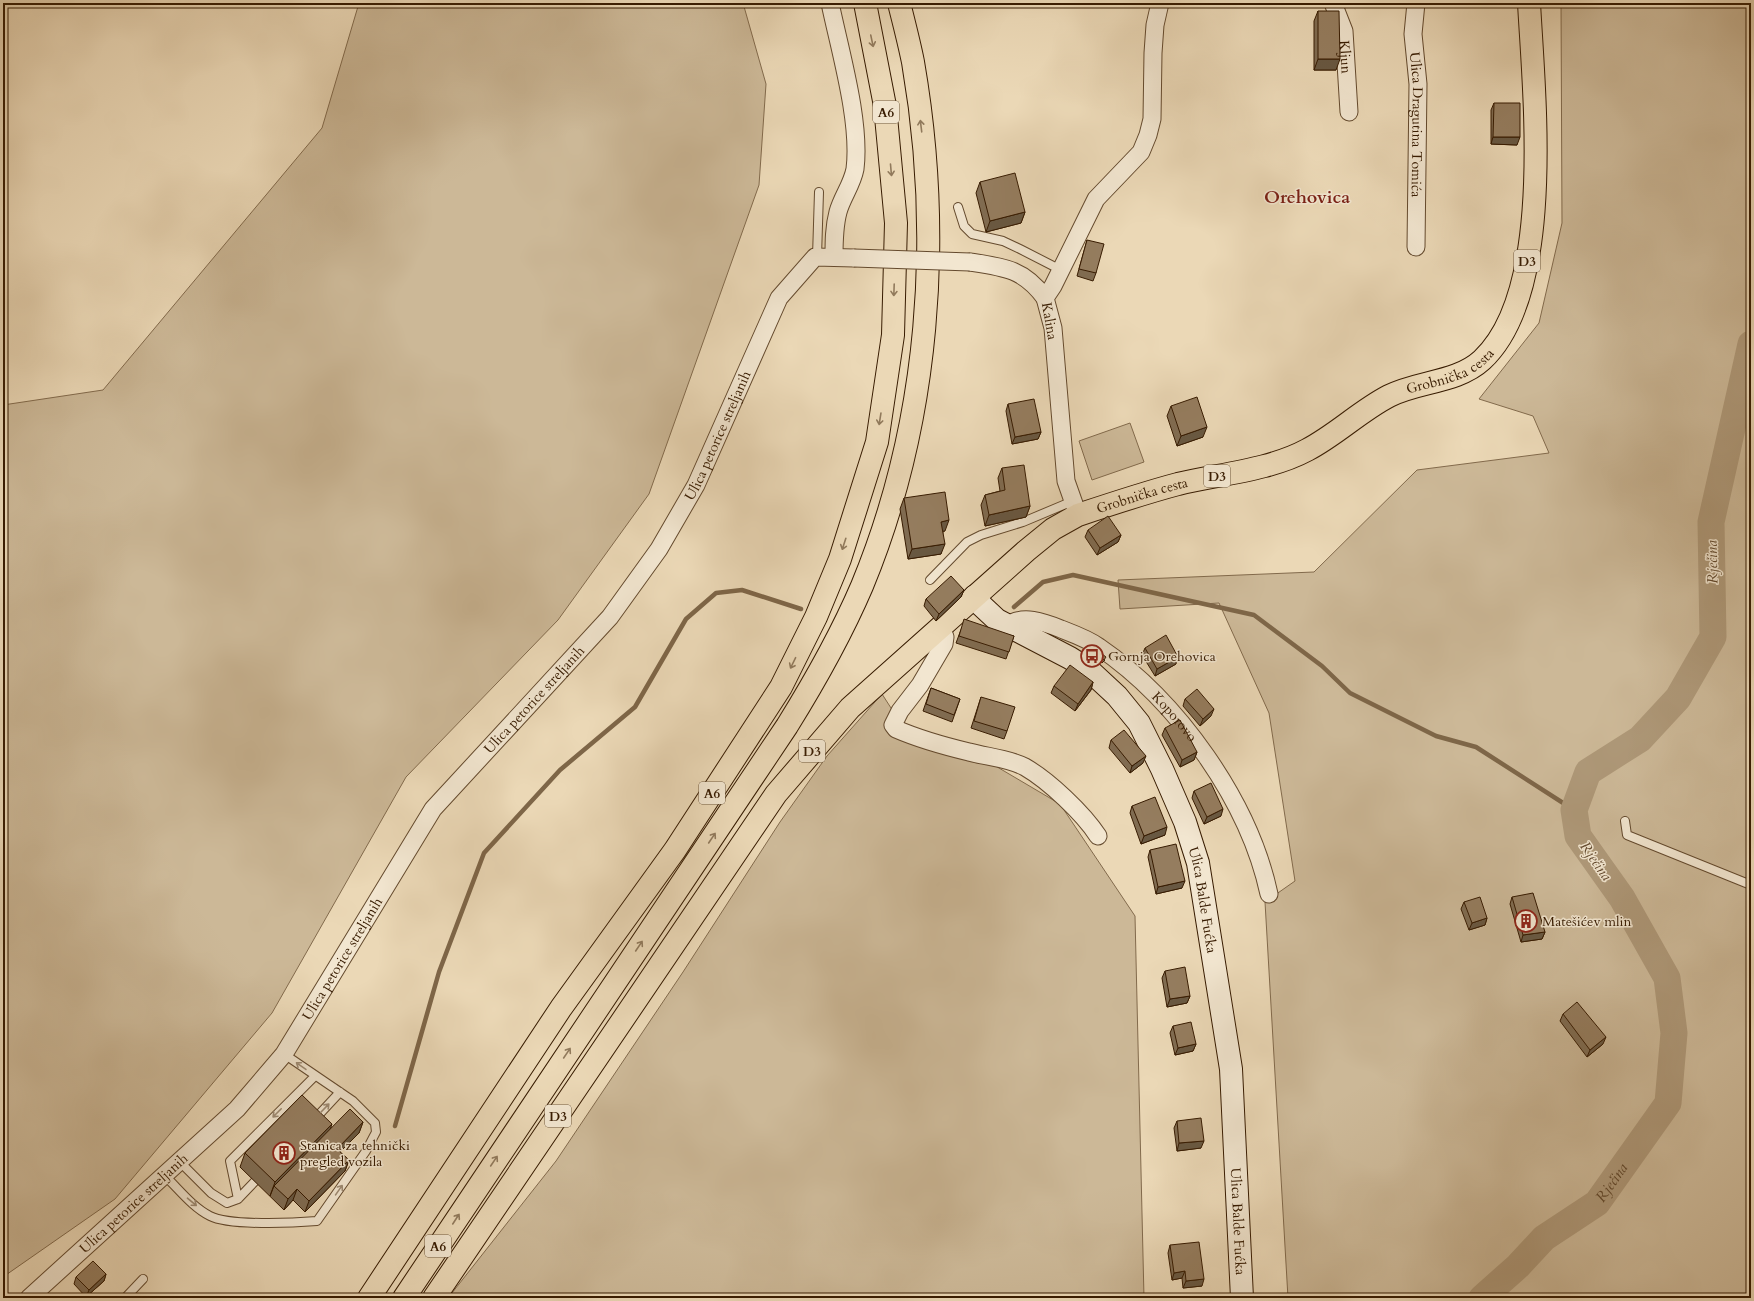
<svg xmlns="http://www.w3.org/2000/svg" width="1754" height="1301" font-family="Cardo,serif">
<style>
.green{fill:#ccb897;stroke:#826a4c}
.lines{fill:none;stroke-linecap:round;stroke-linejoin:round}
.stream{stroke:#7e6648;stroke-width:4.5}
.river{stroke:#ae9878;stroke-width:27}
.lane-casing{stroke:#644a2e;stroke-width:10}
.street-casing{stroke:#644a2e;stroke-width:19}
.secondary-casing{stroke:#371b01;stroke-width:24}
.primary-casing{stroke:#371b01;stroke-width:24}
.highway-casing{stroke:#371b01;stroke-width:24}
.lane{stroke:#f2e6d0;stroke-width:8}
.street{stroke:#f2e6d0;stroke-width:17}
.secondary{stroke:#f2e6d0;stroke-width:22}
.primary{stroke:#ebd8b6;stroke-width:22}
.highway{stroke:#ebd8b6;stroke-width:22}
.street-bridge-casing{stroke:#644a2e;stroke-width:19;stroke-linecap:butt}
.street-bridge{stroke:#f2e6d0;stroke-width:17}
.wall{fill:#806c52;stroke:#371b01}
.shaded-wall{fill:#685842;stroke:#371b01}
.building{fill:#957d5f;stroke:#371b01}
.oneway{stroke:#917a5c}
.oneway2{stroke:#9e8b73}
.labels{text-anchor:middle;stroke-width:3;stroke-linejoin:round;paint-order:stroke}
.shield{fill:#f2e6d0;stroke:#6f583f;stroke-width:1}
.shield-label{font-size:13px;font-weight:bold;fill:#371b01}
.street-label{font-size:14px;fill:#371b01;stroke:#f2e6d0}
.poi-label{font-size:14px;fill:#371b01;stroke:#f2e6d0;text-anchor:start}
.water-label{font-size:15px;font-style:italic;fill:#61472b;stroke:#f2e6d0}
.district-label{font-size:18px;font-weight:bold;fill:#7a1f14;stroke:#f2e6d0}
</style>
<rect width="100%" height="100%" fill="#ebd8b6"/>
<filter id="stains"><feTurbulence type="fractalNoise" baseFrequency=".005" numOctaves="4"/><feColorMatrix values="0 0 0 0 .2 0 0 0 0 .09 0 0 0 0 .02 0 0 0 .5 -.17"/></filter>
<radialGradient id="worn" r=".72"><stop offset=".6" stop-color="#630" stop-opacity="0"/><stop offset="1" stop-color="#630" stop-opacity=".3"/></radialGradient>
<path class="green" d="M 359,3 L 743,3 L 766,84 L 759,185 L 649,494 L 558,620 L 406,777 L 272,1013 L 115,1199 L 3,1277 L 3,405 L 103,390 L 322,128 Z
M 1561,3 L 1751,3 L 1751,1298 L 1288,1298 L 1265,902 L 1295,881 L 1269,713 L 1219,603 L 1120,609 L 1118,580 L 1314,572 L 1417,470 L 1549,453 L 1533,416 L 1479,399 L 1539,323 L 1562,223 Z
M 1130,423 L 1144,462 L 1092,480 L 1079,441 Z
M 882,694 L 900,722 L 965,748 L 1060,804 L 1135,916 L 1144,1298 L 448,1298 L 556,1161 L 683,972 L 780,822 L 827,756 Z"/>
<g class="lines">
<path class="stream" d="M 1014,607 L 1043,582 L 1073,575 L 1254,615 L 1322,666 L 1350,693 L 1436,736 L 1476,747 L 1574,810
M 395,1126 L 439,972 L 484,853 L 560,770 L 635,707 L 686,619 L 716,593 L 742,590 L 801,609"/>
<path class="river" id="s1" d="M 1482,1298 L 1518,1266 L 1544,1238 L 1597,1203 L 1668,1103 L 1674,1033 L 1667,978 L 1622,898 L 1578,836 L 1574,810 L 1588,772 L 1640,739 L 1678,698 L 1713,637 L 1711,522 L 1751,344"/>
<g class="lane-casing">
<path id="lane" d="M 958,207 L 964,226 L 972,234 L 1003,241 L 1020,249 L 1061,270
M 817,257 L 819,192
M 930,580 L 967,542 L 981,535 L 1023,522 L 1073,501
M 1625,821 L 1627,835 L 1751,885
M 313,1121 L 340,1092
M 179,1161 L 211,1193 L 227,1203 L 238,1199
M 262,1174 L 238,1199 L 230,1161 L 315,1076
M 164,1175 C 178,1188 192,1207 210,1216 C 229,1226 293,1223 317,1221 L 366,1151 L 376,1132 L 375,1123 L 353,1101 L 284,1054
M 125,1298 L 143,1279"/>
</g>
<g class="street-casing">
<g id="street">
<path d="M 830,3 C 840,51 861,122 855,169 C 852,185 842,197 838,212 C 834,227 834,242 834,257"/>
<path id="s2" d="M 1333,3 L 1344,31 L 1349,112"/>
<path id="s3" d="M 1416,3 L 1413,34 L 1418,84 L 1416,247"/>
<path d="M 970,262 C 1004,267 1024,269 1045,298"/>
<path d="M 1078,515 L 1066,481 L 1053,328 L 1045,298 L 1053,286 L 1096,199 L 1141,152 L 1148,135 L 1152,119 L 1153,53 L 1155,25 L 1160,3"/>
<path id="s4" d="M 1007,626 C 1022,614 1044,622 1061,629 C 1074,634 1088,639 1099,647 C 1178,701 1249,801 1269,894"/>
<path d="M 941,627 L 945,637 L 944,644 L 920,685 L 900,711 L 893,725 L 896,729 C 919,739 944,746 969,752 C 987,757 1008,758 1025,767 C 1049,781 1083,813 1098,836"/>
<path id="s5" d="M 29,1298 L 237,1109 L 284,1054 L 433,809 L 610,617 L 659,549 L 696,485 L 779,298 L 815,257 L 854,258"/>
</g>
</g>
<g class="secondary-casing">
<g id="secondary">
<path id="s6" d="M 975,596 L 982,606 L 997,620 L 1070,658 L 1089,670 L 1117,696 L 1139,723 L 1162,769 L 1185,822 L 1198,863 L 1231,1069 L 1242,1298"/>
</g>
</g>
<g class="primary-casing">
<g id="primary">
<path id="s7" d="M 434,1298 L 776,794 L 850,708 L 1026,551 L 1053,529 L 1078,515 C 1111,504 1144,493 1178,484 C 1220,474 1270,470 1307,450 C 1336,435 1360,411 1389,396 C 1418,381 1457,383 1482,360 C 1555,292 1534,96 1529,3"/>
</g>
</g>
<g class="highway-casing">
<path id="highway" d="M 369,1298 L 561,1008 L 675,850 L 781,687 L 816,617 L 840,559 L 877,442 L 893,335 L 896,223 L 885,106 L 865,3
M 404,1298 L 787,726 C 815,681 841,635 862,586 C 930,422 943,236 913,62 C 909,42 904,23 899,3"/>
</g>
<use href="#lane" class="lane"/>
<use href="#street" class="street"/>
<use href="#secondary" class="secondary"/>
<use href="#primary" class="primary"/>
<use href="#highway" class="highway"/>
<g class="street-bridge-casing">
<path id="street-bridge" d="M 854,258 L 970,262"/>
</g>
<use href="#street-bridge" class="street-bridge"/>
</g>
<path class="wall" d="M 1318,11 L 1336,70 L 1314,70 L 1314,21 Z
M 1494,103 L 1517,145 L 1491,144 L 1491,110 Z
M 980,182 L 1025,212 L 1021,223 L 986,232 L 976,193 Z
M 1087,240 L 1096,273 L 1093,281 L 1077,276 Z
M 1008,404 L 1041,432 L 1038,439 L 1012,444 L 1006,411 Z
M 1171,406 L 1203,437 L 1177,446 L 1167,416 Z
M 1002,468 L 1030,506 L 1026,517 L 985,526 L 981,505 L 985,495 L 1000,491 L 998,478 Z
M 904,498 L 945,531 L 943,531 L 941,554 L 908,559 L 900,509 Z
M 1088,530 L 1121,535 L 1118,542 L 1097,555 L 1085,537 Z
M 964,590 L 961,597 L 936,621 L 924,606 L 926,599 Z
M 962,627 L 1014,636 L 1006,659 L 956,643 Z
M 1145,648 L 1176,664 L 1155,676 L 1142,655 Z
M 1095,653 L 1105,660 L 1102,663 L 1094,656 Z
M 1093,682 L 1091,690 L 1075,711 L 1051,693 L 1054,686 Z
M 931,688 L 960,699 L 952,722 L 923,711 Z
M 981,697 L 1007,731 L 1004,739 L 971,728 Z
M 1185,699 L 1211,716 L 1200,726 L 1183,706 Z
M 1165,728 L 1197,752 L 1194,760 L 1180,767 L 1162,735 Z
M 1111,740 L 1143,763 L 1130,773 L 1109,748 Z
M 1194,791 L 1221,816 L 1204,824 L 1192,798 Z
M 1132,806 L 1165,835 L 1141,844 L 1130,813 Z
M 1150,850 L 1182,888 L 1156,894 L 1148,857 Z
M 1512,897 L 1545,932 L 1542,939 L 1521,942 L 1510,904 Z
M 1464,902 L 1487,918 L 1485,925 L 1469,930 L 1461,909 Z
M 1165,971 L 1190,996 L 1187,1003 L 1167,1007 L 1162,978 Z
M 1563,1014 L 1603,1044 L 1587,1057 L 1560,1021 Z
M 1173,1026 L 1196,1044 L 1193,1051 L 1175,1055 L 1170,1033 Z
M 1177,1121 L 1201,1148 L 1177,1151 L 1174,1128 Z
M 363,1122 L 359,1133 L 340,1152 L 349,1160 L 345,1171 L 305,1212 L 293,1200 L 284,1210 L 240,1167 L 245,1153 L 331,1128 Z
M 1170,1245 L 1202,1286 L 1183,1288 L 1182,1278 L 1172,1280 L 1168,1253 Z
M 106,1274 L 104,1281 L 86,1297 L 74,1284 L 76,1277 Z"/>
<path class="shaded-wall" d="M 1301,3 L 1309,3 L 1300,6 Z
M 1318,59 L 1340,59 L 1336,70 L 1314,70 Z
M 1493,137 L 1520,137 L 1517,145 L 1491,144 Z
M 1025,212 L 1021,223 L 986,232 L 990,221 Z
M 1207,427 L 1203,437 L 1177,446 L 1181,436 Z
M 1041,432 L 1038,439 L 1012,444 L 1015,437 Z
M 1030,506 L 1026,517 L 985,526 L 989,515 Z
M 949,520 L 945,531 L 937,532 L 941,522 Z
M 1121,535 L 1118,542 L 1097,555 L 1100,548 Z
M 945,544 L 941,554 L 908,559 L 912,549 Z
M 964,590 L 961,597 L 936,621 L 939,614 Z
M 1178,657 L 1176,664 L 1155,676 L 1157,669 Z
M 1093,682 L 1091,690 L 1075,711 L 1078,704 Z
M 1214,709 L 1211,716 L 1200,726 L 1203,719 Z
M 1197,752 L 1194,760 L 1180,767 L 1182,760 Z
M 1146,756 L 1143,763 L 1130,773 L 1132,766 Z
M 1223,809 L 1221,816 L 1204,824 L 1207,817 Z
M 1167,827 L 1165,835 L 1141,844 L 1144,836 Z
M 1185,881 L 1182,888 L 1156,894 L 1158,887 Z
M 1487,918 L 1485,925 L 1469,930 L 1472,923 Z
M 1545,932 L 1542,939 L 1521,942 L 1523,935 Z
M 1190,996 L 1187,1003 L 1167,1007 L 1170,999 Z
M 1606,1037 L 1603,1044 L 1587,1057 L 1590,1050 Z
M 1196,1044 L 1193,1051 L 1175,1055 L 1178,1048 Z
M 363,1122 L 359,1133 L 333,1159 L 337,1149 Z
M 332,1124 L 327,1139 L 274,1186 L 270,1196 L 275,1182 Z
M 1204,1141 L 1201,1148 L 1177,1151 L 1179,1143 Z
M 349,1160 L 345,1171 L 305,1212 L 309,1201 Z
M 297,1189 L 293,1200 L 284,1210 L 288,1199 Z
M 1185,1271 L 1182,1278 L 1172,1280 L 1174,1273 Z
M 106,1274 L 104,1281 L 86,1297 L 89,1290 Z
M 1204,1279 L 1202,1286 L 1183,1288 L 1186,1281 Z"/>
<path class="building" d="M 1318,11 L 1339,11 L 1340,59 L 1318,59 Z
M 1494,103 L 1520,103 L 1520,137 L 1493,137 Z
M 1015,173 L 1025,212 L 990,221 L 980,182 Z
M 1087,240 L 1104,244 L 1096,273 L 1079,269 Z
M 1197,397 L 1207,427 L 1181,436 L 1171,406 Z
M 1034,399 L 1041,432 L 1015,437 L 1008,404 Z
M 1024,465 L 1030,506 L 989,515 L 985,495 L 1005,490 L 1002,468 Z
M 945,492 L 949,520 L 941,522 L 945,544 L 912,549 L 904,498 Z
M 1108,516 L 1121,535 L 1100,548 L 1088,530 Z
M 951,576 L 964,590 L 939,614 L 926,599 Z
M 964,619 L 1014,636 L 1009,652 L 959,636 Z
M 1166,635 L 1178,657 L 1157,669 L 1145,648 Z
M 1097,650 L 1106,657 L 1104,660 L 1095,653 Z
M 1070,665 L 1093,682 L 1078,704 L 1054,686 Z
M 931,688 L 960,699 L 954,715 L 926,704 Z
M 1197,689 L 1214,709 L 1203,719 L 1185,699 Z
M 981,697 L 1015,707 L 1007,731 L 974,721 Z
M 1180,720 L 1197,752 L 1182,760 L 1165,728 Z
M 1124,730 L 1146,756 L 1132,766 L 1111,740 Z
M 1211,783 L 1223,809 L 1207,817 L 1194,791 Z
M 1155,797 L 1167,827 L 1144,836 L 1132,806 Z
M 1176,844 L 1185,881 L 1158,887 L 1150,850 Z
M 1533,893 L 1545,932 L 1523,935 L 1512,897 Z
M 1480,897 L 1487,918 L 1472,923 L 1464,902 Z
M 1185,967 L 1190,996 L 1170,999 L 1165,971 Z
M 1577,1002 L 1606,1037 L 1590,1050 L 1563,1014 Z
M 1191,1022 L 1196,1044 L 1178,1048 L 1173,1026 Z
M 302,1095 L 332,1124 L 275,1182 L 245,1153 Z
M 350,1109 L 363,1122 L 337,1149 L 349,1160 L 309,1201 L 297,1189 L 288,1199 L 274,1186 Z
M 1201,1118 L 1204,1141 L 1179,1143 L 1177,1121 Z
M 1199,1242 L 1204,1279 L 1186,1281 L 1185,1271 L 1174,1273 L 1170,1245 Z
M 93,1261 L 106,1274 L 89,1290 L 76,1277 Z
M 1173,1295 L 1196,1295 L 1196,1298 L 1174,1298 Z"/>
<defs><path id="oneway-shaft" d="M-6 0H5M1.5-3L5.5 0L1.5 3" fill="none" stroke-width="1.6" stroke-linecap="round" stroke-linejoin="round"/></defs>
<g class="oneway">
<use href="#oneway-shaft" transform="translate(872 41) rotate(78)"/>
<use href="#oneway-shaft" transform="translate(921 126) rotate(-97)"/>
<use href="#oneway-shaft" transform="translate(891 170) rotate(85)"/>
<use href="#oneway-shaft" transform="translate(894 290) rotate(92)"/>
<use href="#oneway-shaft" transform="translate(880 419) rotate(99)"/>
<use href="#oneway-shaft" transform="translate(844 544) rotate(108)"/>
<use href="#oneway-shaft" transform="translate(793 663) rotate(116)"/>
<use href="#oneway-shaft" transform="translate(712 838) rotate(-56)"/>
<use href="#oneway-shaft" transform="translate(639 946) rotate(-56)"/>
<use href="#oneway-shaft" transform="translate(567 1053) rotate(-56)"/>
<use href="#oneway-shaft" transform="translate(494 1161) rotate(-56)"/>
<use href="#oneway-shaft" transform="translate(456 1219) rotate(-57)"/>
</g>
<g class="oneway2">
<use href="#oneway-shaft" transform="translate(301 1066) rotate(-145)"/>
<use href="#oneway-shaft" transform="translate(325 1108) rotate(-46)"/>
<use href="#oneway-shaft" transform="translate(277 1113) rotate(135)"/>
<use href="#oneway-shaft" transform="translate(339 1190) rotate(-55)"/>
<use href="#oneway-shaft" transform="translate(192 1202) rotate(40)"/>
</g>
<defs>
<g id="bus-ring" transform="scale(1.15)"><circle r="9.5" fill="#f2e6d0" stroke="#8f2418" stroke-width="1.5"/><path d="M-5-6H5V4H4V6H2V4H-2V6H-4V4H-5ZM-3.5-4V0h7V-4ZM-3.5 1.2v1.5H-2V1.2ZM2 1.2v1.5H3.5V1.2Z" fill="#8f2418"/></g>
<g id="building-ring" transform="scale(1.15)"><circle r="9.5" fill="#f2e6d0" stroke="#8f2418" stroke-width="1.5"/><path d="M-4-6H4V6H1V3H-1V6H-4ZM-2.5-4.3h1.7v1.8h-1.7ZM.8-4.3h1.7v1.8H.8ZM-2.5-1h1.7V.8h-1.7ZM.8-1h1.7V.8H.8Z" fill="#8f2418"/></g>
</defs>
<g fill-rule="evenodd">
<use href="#bus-ring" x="1092" y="656"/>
<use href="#building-ring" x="1526" y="921"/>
<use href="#building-ring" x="284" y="1153"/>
</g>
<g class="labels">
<g class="shield">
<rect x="873" y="101" width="26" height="22" rx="3"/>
<rect x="1514" y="250" width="26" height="22" rx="3"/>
<rect x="1204" y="465" width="26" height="22" rx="3"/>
<rect x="799" y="740" width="26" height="22" rx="3"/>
<rect x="699" y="782" width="26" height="22" rx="3"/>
<rect x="545" y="1105" width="26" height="22" rx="3"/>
<rect x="425" y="1235" width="26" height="22" rx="3"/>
</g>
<g class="shield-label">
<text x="886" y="117">A6</text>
<text x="1527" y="266">D3</text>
<text x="1217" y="481">D3</text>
<text x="812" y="756">D3</text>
<text x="712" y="798">A6</text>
<text x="558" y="1121">D3</text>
<text x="438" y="1251">A6</text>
</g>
<g class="street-label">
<text dy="5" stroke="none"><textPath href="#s2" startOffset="56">Kljun</textPath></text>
<text dy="5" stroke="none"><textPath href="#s3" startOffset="122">Ulica Dragutina Tomića</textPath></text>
<text transform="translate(1050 321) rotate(80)" y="5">Kalina</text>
<text dy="5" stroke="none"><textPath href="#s7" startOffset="1425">Grobnička cesta</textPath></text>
<text dy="5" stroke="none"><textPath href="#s5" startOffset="1113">Ulica petorice streljanih</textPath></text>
<text dy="5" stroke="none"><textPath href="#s7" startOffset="1089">Grobnička cesta</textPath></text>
<text dy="5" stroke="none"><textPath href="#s5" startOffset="789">Ulica petorice streljanih</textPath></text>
<text dy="5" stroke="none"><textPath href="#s4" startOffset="202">Koporovo</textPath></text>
<text dy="5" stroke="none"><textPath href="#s6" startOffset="400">Ulica Balde Fućka</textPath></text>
<text dy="5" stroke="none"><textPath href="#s5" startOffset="465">Ulica petorice streljanih</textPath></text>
<text dy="5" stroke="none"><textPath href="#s5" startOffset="141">Ulica petorice streljanih</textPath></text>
<text dy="5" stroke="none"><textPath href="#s6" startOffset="724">Ulica Balde Fućka</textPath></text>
</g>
<g class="poi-label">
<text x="1108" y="661">Gornja Orehovica</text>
<text x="1542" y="926">Matešićev mlin</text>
<text x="300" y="1150">Stanica za tehnički<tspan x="300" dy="16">pregled vozila</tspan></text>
</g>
<g class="water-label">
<text transform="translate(1712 562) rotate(-91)" y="5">Rječina</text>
<text transform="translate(1596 861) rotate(55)" y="5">Rječina</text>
<text dy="5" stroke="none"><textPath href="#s1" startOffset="175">Rječina</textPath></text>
</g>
<g class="district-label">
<text x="1307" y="203">Orehovica</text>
</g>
</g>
<rect width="1754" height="1301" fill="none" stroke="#ebd8b6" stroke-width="16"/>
<rect x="4" y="4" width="1746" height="1293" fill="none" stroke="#371b01" stroke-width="2"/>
<rect x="8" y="8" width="1738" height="1285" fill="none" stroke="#371b01"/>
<rect width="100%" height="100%" filter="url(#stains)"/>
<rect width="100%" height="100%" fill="url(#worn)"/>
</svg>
